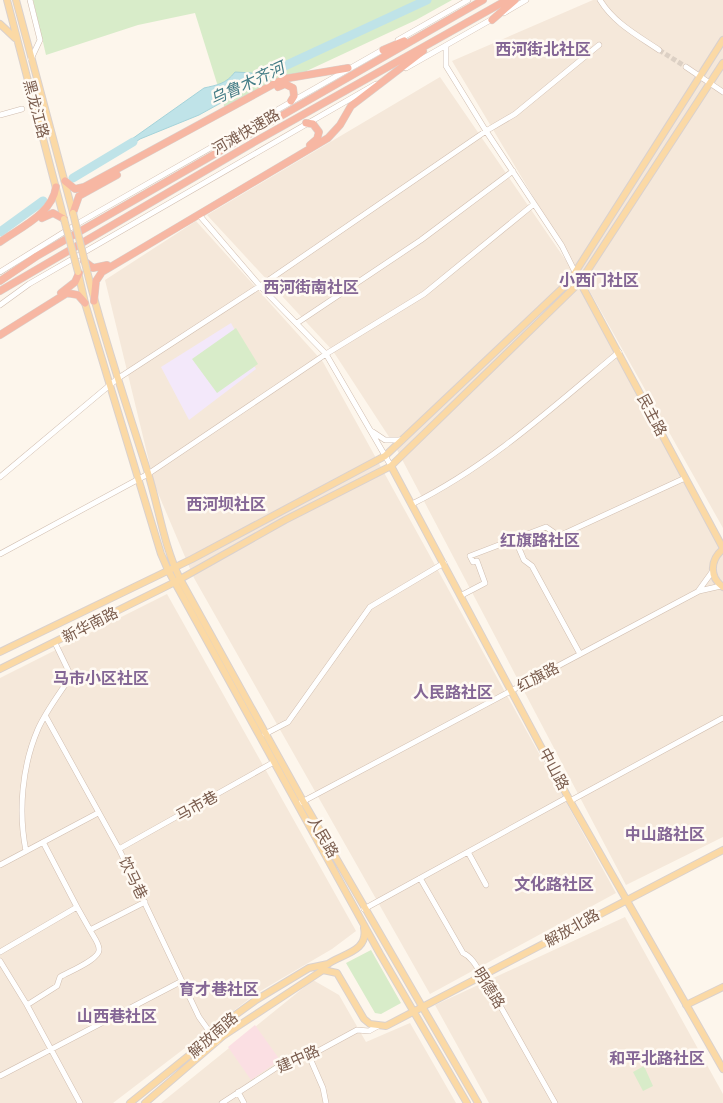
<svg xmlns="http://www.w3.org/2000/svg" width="723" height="1103" font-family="'Nunito Sans','Noto Sans SC',sans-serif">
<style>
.residential{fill:#f5e8da}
.education{fill:#f3e8fa}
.medical{fill:#fbdfe3}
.green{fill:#d8ecc9}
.water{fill:#bfe3e8;stroke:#a5d3da}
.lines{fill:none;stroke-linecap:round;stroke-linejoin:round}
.river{stroke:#bfe3e8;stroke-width:9}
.minor-tunnel{stroke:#dcd0c4;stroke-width:5;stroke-dasharray:5 2.5;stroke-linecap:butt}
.minor-casing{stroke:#d1beb0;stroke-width:6}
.major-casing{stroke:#dad1cd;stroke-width:8}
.highway-casing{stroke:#dad1cd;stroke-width:8}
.minor{stroke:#fff;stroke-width:5}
.major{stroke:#fbd9a5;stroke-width:6}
.highway{stroke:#f7b7a3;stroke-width:7}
.major-bridge-casing{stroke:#dad1cd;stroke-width:8;stroke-linecap:butt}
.major-bridge{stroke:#fbd9a5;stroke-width:6}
.labels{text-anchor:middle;stroke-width:5;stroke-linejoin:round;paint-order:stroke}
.street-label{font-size:15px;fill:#7a5c4d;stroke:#fffaf3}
.neighbourhood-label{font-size:16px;font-weight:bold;fill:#846695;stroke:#fffaf3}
.water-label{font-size:16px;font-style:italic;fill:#437c86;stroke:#fffaf3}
</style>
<rect width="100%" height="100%" fill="#fdf6ec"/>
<path class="residential" d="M 593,0 L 723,0 L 723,528 L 589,290 L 452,61 Z
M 440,77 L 571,268 L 723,548 L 723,837 L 626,885 L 395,446 L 333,351 L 207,215 Z
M 196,221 L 323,362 L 616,893 L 430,994 L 194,578 L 155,486 L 105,280 Z
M 167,594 L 356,931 L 332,949 L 257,993 L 113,1103 L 0,1103 L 0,678 Z
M 625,917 L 723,1094 L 723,1103 L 489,1103 L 435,1005 Z
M 313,980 L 339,995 L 366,1042 L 410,1023 L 456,1103 L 161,1103 Z"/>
<path class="education" d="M 231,323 L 256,369 L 189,420 L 161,367 Z"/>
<path class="medical" d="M 255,1025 L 280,1060 L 251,1080 L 228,1047 Z"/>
<path class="green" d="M 33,0 L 452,0 L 416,20 L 225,109 L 195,13 L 138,25 L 46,55 Z
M 236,328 L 258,364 L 217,393 L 192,359 Z
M 371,950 L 401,1003 L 381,1014 L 375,1013 L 346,963 Z
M 644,1066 L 653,1086 L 643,1091 L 633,1072 Z"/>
<path class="water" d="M 235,72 L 252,73 L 257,83 L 199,115 L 140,139 L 124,150 L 122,146 L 204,88 C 217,85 226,84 235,72 Z"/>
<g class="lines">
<path class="river" d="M 246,84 L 427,0
M 73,178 L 133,142
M 0,232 L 43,201"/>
<path class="minor-tunnel" d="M 659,50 L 686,67"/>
<g class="minor-casing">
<path id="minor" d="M 30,0 L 40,40 L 31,59
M 600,0 C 614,23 637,35 659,50
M 504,13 L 526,0
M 398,40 L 468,0
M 446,46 L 446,66 L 486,131 L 562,246 L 580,282
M 686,67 L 723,92
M 406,68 L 494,18
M 0,115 L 22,109
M 200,216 L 260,286 L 326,354 L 391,466
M 0,272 L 77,224 L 384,49
M 0,305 L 29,284 L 376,84
M 297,323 L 421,240 L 513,171
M 373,432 L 385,440 L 402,440
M 0,477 L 117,379 L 260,286 L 486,131 L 515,114 L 599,45
M 412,504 C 489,466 553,407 619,352
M 515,539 L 524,560 L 532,566 L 580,654
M 0,554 L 148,474 L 326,354 L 424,294 L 534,204
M 699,590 L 712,572
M 462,595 L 485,583 L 477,561 L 473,562 L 470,556 L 546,527 L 559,536 L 685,478
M 46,717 L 119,849 L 199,1017 L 217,1042
M 265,734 L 288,722 L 370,607 L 444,563
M 570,801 L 723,718
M 300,803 L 699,591 L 721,586
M 119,849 L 274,762
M 26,851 C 18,812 22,766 38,729 C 46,711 60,693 71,676 L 55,643
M 468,852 L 486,885
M 0,865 L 98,813
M 420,878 L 463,953 C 475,958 480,975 489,986 L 555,1103
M 77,907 L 90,930 L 145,902
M 364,909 L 568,797
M 0,952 L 77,907 L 43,842
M 0,961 L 27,1005 L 80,1103
M 27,1005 L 57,986 L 60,977 C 68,972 101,959 99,949 C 99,943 93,936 90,930
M 309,1056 L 323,1088 L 326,1103
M 0,1076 L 182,981
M 238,1092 L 244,1103
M 222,1103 L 279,1066 L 309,1056 L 357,1030 L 369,1031 L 378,1026"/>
</g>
<g class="major-casing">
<path id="major" d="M 7,0 L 64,219
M 16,0 L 73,213
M 0,24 L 15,38
M 87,271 C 104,340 127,406 148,473 C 159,509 164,546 180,579 L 303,801 L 478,1103
M 78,272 L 85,303 L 161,554 L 168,570 L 380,954 L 467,1103
M 580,282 L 723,548
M 391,466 L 570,801 L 723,1069
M 723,549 C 710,560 709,577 723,587
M 0,652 L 192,559 L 385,456 L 569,282 L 723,40
M 0,669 L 175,582 L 285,520 L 391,466 L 580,282 L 723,63
M 325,966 C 339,954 369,953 364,928
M 686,1005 L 723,987
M 130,1103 L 203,1044 L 216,1029 L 256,1000 L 309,968 L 328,964
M 145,1103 L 223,1036 L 323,970 L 337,973 L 364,1019 L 370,1024 L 386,1026 L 723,850"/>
</g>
<g class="highway-casing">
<path id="highway" d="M 492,20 L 515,0
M 383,50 L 404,41
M 278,87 L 285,84 L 293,88 L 294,96 L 291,101
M 306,123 L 313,124 L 319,132 L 317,139 L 310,145
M 65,181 L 75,189 L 84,187 L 283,79 L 348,68
M 73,213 L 79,196 L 117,175
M 42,218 L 53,213 L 64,219
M 0,242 C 21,227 52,214 56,187
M 84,261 L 93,268 L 107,265
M 0,281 L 37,256 L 483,0
M 0,291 L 256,141 L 507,0
M 61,293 L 75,282 L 79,273
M 94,301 L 96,281 L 102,272 L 328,138 L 340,125 L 351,106 L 423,51
M 0,335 L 67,293 L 78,295 L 85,303"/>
</g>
<use href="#minor" class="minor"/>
<use href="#major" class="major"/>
<use href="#highway" class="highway"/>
<g class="major-bridge-casing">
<path id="major-bridge" d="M 73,213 L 87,271
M 64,219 L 78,272"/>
</g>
<use href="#major-bridge" class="major-bridge"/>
</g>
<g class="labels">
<g class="street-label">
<text transform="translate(36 109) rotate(75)" y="5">黑龙江路</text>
<text transform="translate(246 132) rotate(-30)" y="5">河滩快速路</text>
<text transform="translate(652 415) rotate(62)" y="5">民主路</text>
<text transform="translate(90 625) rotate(-27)" y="5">新华南路</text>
<text transform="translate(538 677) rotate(-28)" y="5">红旗路</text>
<text transform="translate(554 769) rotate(62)" y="5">中山路</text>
<text transform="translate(197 806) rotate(-29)" y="5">马市巷</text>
<text transform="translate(323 837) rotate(60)" y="5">人民路</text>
<text transform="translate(133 878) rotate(64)" y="5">饮马巷</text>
<text transform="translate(572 928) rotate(-29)" y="5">解放北路</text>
<text transform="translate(489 988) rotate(58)" y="5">明德路</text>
<text transform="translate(213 1035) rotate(-41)" y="5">解放南路</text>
<text transform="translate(298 1059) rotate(-24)" y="5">建中路</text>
</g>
<g class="neighbourhood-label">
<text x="543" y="55">西河街北社区</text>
<text x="599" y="286">小西门社区</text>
<text x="311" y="293">西河街南社区</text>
<text x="226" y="510">西河坝社区</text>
<text x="540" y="546">红旗路社区</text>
<text x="101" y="684">马市小区社区</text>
<text x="453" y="698">人民路社区</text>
<text x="665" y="840">中山路社区</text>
<text x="554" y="890">文化路社区</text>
<text x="219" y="995">育才巷社区</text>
<text x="117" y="1022">山西巷社区</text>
<text x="657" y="1064">和平北路社区</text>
</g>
<g class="water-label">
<text transform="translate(247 83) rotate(-25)" y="6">乌鲁木齐河</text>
</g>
</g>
</svg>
